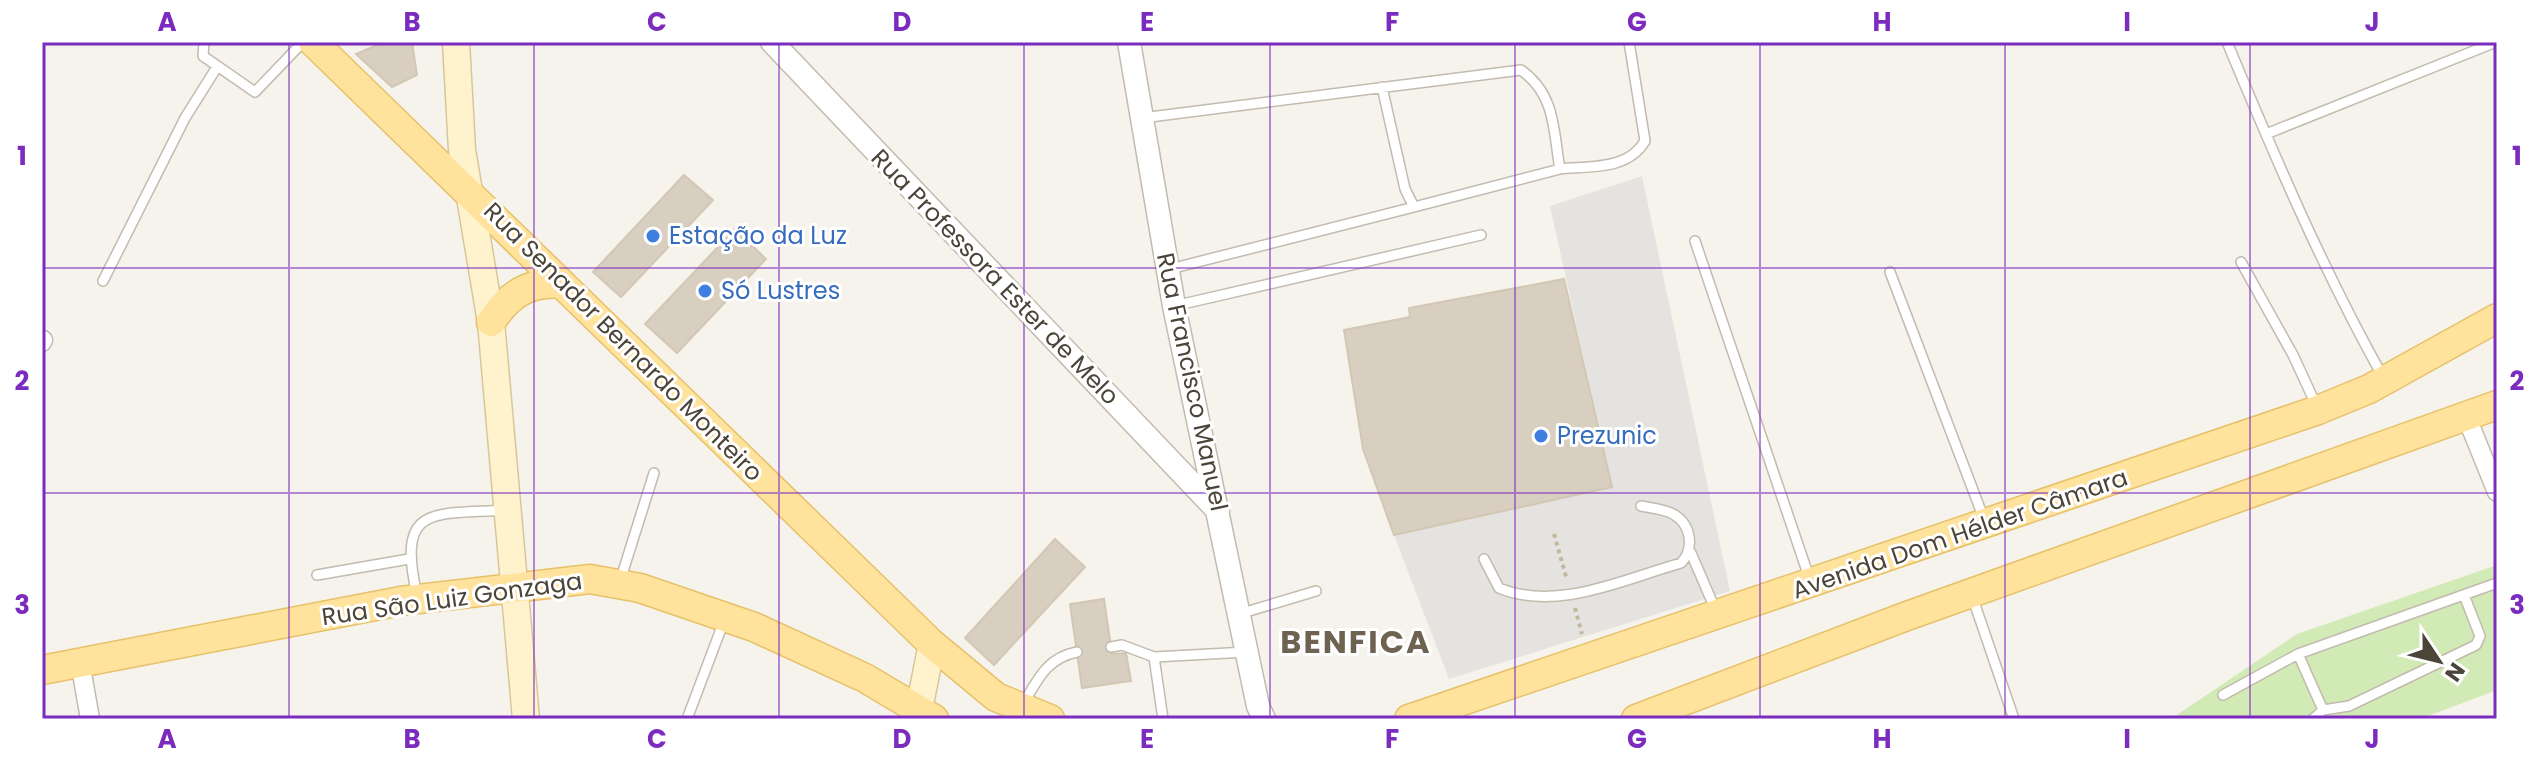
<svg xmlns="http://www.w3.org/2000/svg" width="2539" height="761" font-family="Poppins,sans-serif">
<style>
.green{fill:#d2eab5}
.parking{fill:#e5e3e0}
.building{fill:#d8cfc1;stroke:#d3c7b4;stroke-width:2}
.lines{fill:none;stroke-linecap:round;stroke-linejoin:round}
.service-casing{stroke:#c2bbae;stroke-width:12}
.minor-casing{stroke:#c2bbae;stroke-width:21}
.tertiary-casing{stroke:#c2bbae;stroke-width:25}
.secondary-casing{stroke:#d6c79b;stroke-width:29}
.primary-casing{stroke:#e6c16a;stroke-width:31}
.path{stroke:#c4b79f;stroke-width:4;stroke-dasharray:4 4;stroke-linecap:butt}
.service{stroke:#fff;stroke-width:9}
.minor{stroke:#fff;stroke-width:18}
.tertiary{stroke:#fff;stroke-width:22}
.secondary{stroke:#fff3cd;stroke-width:26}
.primary{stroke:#ffe39c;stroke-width:28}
.grid{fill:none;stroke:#7b2cbf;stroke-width:2;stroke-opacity:0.55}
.shop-dot{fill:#3f7fe0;stroke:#fff;stroke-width:3}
.labels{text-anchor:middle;stroke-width:6;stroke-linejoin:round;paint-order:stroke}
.shop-label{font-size:24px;fill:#366cbe;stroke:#fff;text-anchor:start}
.street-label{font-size:24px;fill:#4b4439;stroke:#fff}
.district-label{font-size:32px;font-weight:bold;letter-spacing:2px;fill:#6e6250;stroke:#fff}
.neatline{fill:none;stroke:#7b2cbf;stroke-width:3}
.grid-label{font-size:26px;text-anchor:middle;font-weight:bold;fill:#7b2cbf}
</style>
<rect width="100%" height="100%" fill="#f6f3ec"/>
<path class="green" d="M 2497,565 L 2497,690 L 2420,719 L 2171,719 L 2297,634 Z"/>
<path class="parking" d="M 1642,176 L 1730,591 L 1449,679 L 1394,535 L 1612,487 L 1550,206 Z"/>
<path class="building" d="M 384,42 L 412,42 L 417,75 L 392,87 L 356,54 Z
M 684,175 L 713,200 L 621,297 L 593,272 Z
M 735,229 L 766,259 L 677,353 L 645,324 Z
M 1564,279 L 1612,487 L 1394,535 L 1363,449 L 1344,330 L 1410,317 L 1409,308 Z
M 1055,539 L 1085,567 L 994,665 L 965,638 Z
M 1104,599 L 1112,654 L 1126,653 L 1131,681 L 1082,688 L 1070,604 Z"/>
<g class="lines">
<g class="service-casing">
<path id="service" d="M 204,42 L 203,56 L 255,92 L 303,42
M 2227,42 C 2274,155 2323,270 2383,377
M 1382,87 L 1405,189 L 1414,207 L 1560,169
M 1142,118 L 1521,70 C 1556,95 1553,130 1560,169 C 1591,166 1628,170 1645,141 L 1629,42
M 2266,134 L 2496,42
M 1695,241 L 1809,577
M 2241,262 L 2293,355 L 2317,407
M 1170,269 L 1414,207
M 1890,272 L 1984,519
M 103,281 L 185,118 L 217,67
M 1174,306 L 1481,235
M 1691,553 L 1716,611
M 1484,559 L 1499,588 C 1557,612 1624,579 1681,563 C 1695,548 1691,524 1673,514 C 1664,509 1651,508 1641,506
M 317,575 L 409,559
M 620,581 L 654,473
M 417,595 C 396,503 433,515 506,510
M 1972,596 L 2014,719
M 1239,614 L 1316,591
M 1111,647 L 1122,645 L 1154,657 L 1163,719
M 2298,654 L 2323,710 L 2349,706 L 2476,645 L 2480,636 L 2464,595
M 1154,657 L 1247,652
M 2223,695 L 2298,654 L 2497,583
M 1022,706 C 1037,681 1046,658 1077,652
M 687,719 L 724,621
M 2313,719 L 2323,710"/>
</g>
<g class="minor-casing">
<path id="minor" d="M 42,342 L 43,340
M 2467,418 L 2497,492
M 80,662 L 90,719"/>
</g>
<g class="tertiary-casing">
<path id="tertiary" d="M 772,42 L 1218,511
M 1129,42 L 1174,306 L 1258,706 L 1264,719"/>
</g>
<g class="secondary-casing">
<path id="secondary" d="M 456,42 L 462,150 L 491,322 L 526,719
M 917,719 L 932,644"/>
</g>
<g class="primary-casing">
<path id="primary" d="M 313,42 L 932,644 L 996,697 L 1050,719
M 491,322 C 508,295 529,281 562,284
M 42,670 L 401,601 L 590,579 L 640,588 L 754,627 L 865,678 L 934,719
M 1409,719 L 2318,410 L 2369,389 L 2497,318
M 1636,719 L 1907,616 L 2497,405"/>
</g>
<path class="path" d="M 1554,534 L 1567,580
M 1575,608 L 1582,634"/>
<use href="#service" class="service"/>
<use href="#minor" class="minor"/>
<use href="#tertiary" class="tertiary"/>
<use href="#secondary" class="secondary"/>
<use href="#primary" class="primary"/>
</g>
<path class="grid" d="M 289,42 L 289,719M 534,42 L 534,719M 779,42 L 779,719M 1024,42 L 1024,719M 1270,42 L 1270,719M 1515,42 L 1515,719M 1760,42 L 1760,719M 2005,42 L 2005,719M 2250,42 L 2250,719M 42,268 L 2497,268M 42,493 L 2497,493"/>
<g class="shop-dot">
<circle cx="653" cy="236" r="8"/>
<circle cx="705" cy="291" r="8"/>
<circle cx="1541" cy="436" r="8"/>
</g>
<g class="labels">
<g class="shop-label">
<text x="669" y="244">Estação da Luz</text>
<text x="721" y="299">Só Lustres</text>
<text x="1557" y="444">Prezunic</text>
</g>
<g class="street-label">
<text transform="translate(995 277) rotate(46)" y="8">Rua Professora Ester de Melo</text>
<text transform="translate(623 342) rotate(45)" y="8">Rua Senador Bernardo Monteiro</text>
<text transform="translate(1192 382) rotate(78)" y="8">Rua Francisco Manuel</text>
<text transform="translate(1960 534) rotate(-19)" y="8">Avenida Dom Hélder Câmara</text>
<text transform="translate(452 599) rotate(-8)" y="8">Rua São Luiz Gonzaga</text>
</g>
<g class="district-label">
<text x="1356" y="653">BENFICA</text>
</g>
</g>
<rect width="2539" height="761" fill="none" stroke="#ffffff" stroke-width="88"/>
<g transform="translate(2439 661) rotate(125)" stroke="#ffffff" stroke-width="6" paint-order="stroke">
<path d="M0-6L14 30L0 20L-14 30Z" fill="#4b4439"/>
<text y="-12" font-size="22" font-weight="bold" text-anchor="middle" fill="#4b4439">N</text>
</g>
<rect x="44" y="44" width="2451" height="673" class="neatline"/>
<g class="grid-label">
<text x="167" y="31">A</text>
<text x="412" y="31">B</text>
<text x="657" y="31">C</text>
<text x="902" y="31">D</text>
<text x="1147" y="31">E</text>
<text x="1392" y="31">F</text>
<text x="1637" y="31">G</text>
<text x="1882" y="31">H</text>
<text x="2127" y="31">I</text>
<text x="2372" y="31">J</text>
<text x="22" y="165">1</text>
<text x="2517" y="165">1</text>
<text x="22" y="390">2</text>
<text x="2517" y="390">2</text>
<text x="22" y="614">3</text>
<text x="2517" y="614">3</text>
<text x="167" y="748">A</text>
<text x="412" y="748">B</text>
<text x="657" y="748">C</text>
<text x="902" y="748">D</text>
<text x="1147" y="748">E</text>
<text x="1392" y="748">F</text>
<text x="1637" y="748">G</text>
<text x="1882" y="748">H</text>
<text x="2127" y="748">I</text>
<text x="2372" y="748">J</text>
</g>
</svg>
